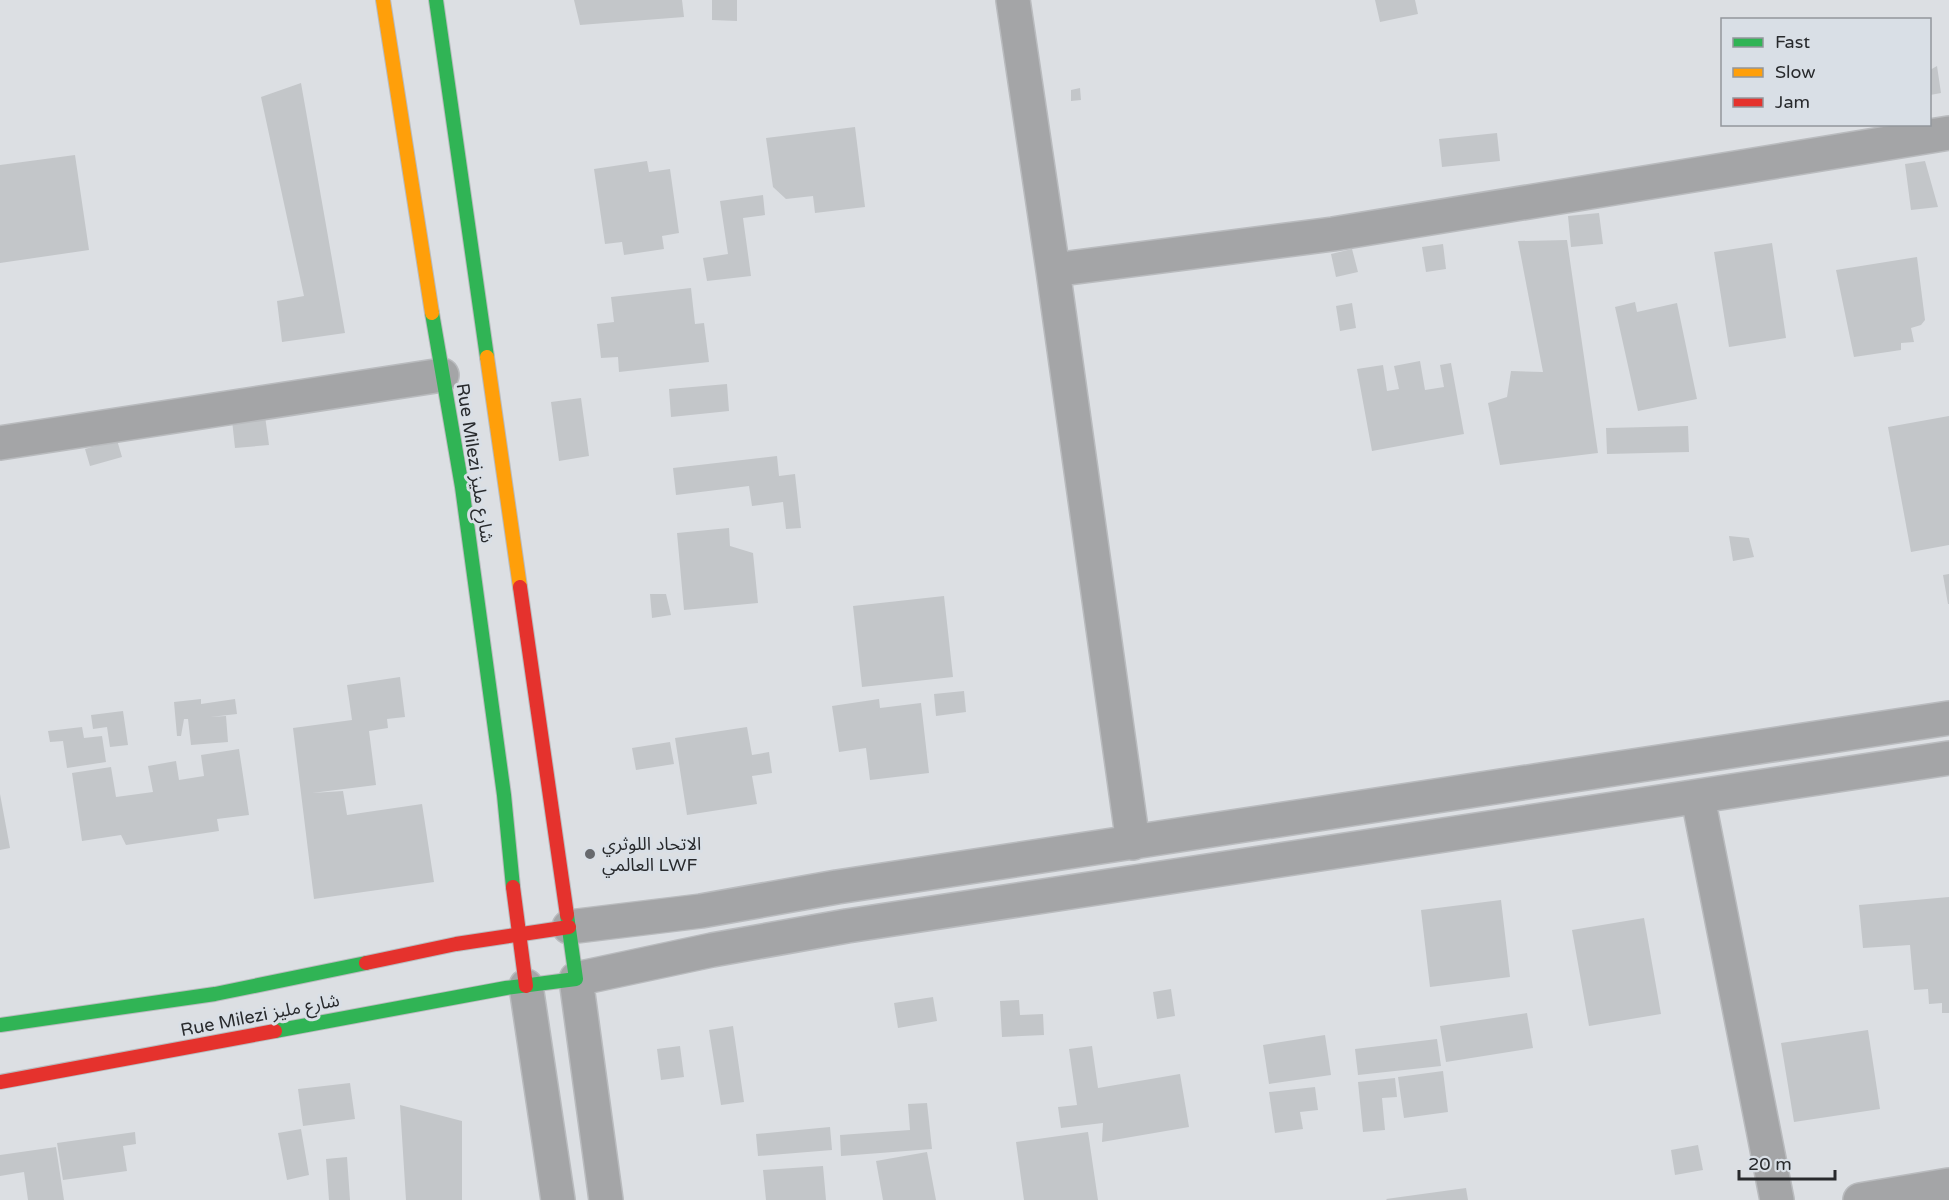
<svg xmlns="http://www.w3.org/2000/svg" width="1949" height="1200" font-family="'Varela Round','Noto Sans Arabic',sans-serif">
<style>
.building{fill:#c3c6c9}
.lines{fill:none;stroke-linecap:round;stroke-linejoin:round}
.street-casing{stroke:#b9bbbe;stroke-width:36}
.fast-casing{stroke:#b9bbbe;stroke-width:16}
.slow-casing{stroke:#b9bbbe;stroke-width:16}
.jam-casing{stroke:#b9bbbe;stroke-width:16}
.street{stroke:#a4a5a7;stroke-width:33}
.fast{stroke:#30b455;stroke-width:14}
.slow{stroke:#ff9f0a;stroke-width:14}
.jam{stroke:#e5322d;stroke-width:14}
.poi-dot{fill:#67696d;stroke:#d9dfe6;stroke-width:2}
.labels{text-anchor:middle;stroke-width:6;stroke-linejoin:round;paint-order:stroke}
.street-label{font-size:18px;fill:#282a2d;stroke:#d9dfe6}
.poi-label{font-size:18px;fill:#282a2d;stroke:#d9dfe6;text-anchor:start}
</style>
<rect width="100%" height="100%" fill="#dcdfe3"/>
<path class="building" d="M 574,0 L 682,0 L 684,17 L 580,25 Z
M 712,0 L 737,0 L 737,21 L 712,20 Z
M 1375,0 L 1415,0 L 1418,14 L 1380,22 Z
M 1937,66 L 1941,93 L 1930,95 L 1930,70 Z
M 301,83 L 345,333 L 282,342 L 277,301 L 304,296 L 261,97 Z
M 1080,88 L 1081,100 L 1071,101 L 1071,90 Z
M 855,127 L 865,207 L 815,213 L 813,196 L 786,199 L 773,187 L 766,138 Z
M 1497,133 L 1500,161 L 1442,167 L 1439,139 Z
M 75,155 L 89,250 L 0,263 L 0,165 Z
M 647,161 L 649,172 L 670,169 L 679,233 L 662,236 L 664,249 L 624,255 L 622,242 L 605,244 L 594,169 Z
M 1925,161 L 1938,207 L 1911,210 L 1905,164 Z
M 763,195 L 765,215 L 743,218 L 751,276 L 707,281 L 703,258 L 728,254 L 720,201 Z
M 1599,213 L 1603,244 L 1571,247 L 1568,216 Z
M 1567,240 L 1598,453 L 1500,465 L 1488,403 L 1507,397 L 1511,371 L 1543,372 L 1518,241 Z
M 1772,243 L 1786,338 L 1729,347 L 1714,252 Z
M 1443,244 L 1446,269 L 1426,272 L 1422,247 Z
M 1352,249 L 1358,272 L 1336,277 L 1331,254 Z
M 1917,257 L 1925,320 L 1921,325 L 1911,328 L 1914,342 L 1901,343 L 1901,350 L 1854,357 L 1836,270 Z
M 691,288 L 695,324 L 704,323 L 709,362 L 619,372 L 618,357 L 601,358 L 597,324 L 614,322 L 611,297 Z
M 1635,302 L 1637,312 L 1677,303 L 1697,399 L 1638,411 L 1615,307 Z
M 1352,303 L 1356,328 L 1340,331 L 1336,306 Z
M 1420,361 L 1425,390 L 1444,387 L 1440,365 L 1451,363 L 1464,434 L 1372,451 L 1357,369 L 1383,365 L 1387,391 L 1399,389 L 1394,366 Z
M 727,384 L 729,411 L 671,417 L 669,389 Z
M 581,398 L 589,456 L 559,461 L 551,402 Z
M 265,416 L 269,445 L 235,448 L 232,420 Z
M 1949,416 L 1949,545 L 1911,552 L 1888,427 Z
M 1688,426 L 1689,452 L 1607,454 L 1606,428 Z
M 117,440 L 122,457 L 90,466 L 85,449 Z
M 777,456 L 779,476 L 795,474 L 801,528 L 786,529 L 783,502 L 752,506 L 749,486 L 676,495 L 673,468 Z
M 729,528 L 730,546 L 753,553 L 758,603 L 684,610 L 677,533 Z
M 1729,536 L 1749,538 L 1754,557 L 1733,561 Z
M 1949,574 L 1949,604 L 1948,604 L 1943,575 Z
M 650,594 L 666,594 L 671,615 L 652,618 Z
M 944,596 L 953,677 L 862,687 L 853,606 Z
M 400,677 L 405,717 L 387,719 L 388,728 L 369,731 L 376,785 L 312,793 L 343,791 L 347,815 L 422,804 L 434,882 L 314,899 L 293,728 L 352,720 L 347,685 Z
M 964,691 L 966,712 L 936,716 L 934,694 Z
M 201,699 L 201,704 L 235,699 L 237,714 L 210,717 L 226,716 L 228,742 L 191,745 L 188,719 L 184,719 L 181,736 L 177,736 L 174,702 Z
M 879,699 L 880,708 L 921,703 L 929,773 L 870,780 L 866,748 L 839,752 L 832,706 Z
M 123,711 L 128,745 L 110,747 L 107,727 L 93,729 L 91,715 Z
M 82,727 L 84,738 L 102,736 L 106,762 L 67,768 L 63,741 L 50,742 L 48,731 Z
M 747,727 L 752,755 L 769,752 L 772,773 L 752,776 L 757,804 L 687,815 L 675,738 Z
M 670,742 L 674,764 L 636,770 L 632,748 Z
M 239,749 L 249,815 L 217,819 L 219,831 L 126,845 L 121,835 L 82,841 L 72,773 L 111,767 L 116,797 L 153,792 L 148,766 L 176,761 L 179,780 L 204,776 L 201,755 Z
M 0,794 L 10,848 L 0,850 Z
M 1949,897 L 1949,1013 L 1942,1013 L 1942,1003 L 1929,1004 L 1928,989 L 1914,990 L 1910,945 L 1863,948 L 1859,905 Z
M 1501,900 L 1510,977 L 1430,987 L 1421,910 Z
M 1644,918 L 1661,1014 L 1589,1026 L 1572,930 Z
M 1171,989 L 1175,1016 L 1157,1019 L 1153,992 Z
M 933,997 L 937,1021 L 898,1028 L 894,1003 Z
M 1019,1000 L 1020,1015 L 1043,1014 L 1044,1035 L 1002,1037 L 1000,1001 Z
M 1527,1013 L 1533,1048 L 1446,1062 L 1440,1026 Z
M 733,1026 L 744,1102 L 721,1105 L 709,1030 Z
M 1868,1030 L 1880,1109 L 1794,1122 L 1781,1043 Z
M 1325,1035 L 1331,1075 L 1269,1084 L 1263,1045 Z
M 1437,1039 L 1441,1066 L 1358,1075 L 1355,1049 Z
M 680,1046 L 684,1077 L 661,1080 L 657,1049 Z
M 1092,1046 L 1098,1088 L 1180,1074 L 1189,1127 L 1102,1142 L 1103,1123 L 1061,1128 L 1058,1107 L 1077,1105 L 1069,1049 Z
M 1443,1071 L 1448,1112 L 1404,1118 L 1398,1077 Z
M 1395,1078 L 1397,1097 L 1382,1098 L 1385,1130 L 1363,1132 L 1358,1082 Z
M 350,1083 L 355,1119 L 303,1126 L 298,1089 Z
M 1315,1087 L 1318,1110 L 1300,1112 L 1303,1129 L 1275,1133 L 1269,1092 Z
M 927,1103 L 932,1149 L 841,1156 L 840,1135 L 910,1130 L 908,1104 Z
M 400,1105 L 462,1121 L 462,1200 L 406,1200 Z
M 830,1127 L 832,1150 L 758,1156 L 756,1134 Z
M 301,1129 L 309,1175 L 287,1180 L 278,1133 Z
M 135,1132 L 136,1144 L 123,1146 L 127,1171 L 63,1180 L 57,1143 Z
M 1088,1132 L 1098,1200 L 1024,1200 L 1016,1142 Z
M 1698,1145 L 1703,1170 L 1675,1175 L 1671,1150 Z
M 56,1147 L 64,1200 L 28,1200 L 24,1172 L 0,1176 L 0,1155 Z
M 927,1152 L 936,1200 L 883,1200 L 876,1161 Z
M 347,1157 L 350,1200 L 329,1200 L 326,1159 Z
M 823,1166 L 826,1200 L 766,1200 L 763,1170 Z
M 1466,1188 L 1468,1200 L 1387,1200 L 1386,1199 Z"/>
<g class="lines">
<g class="street-casing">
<path id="street" d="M 1013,0 L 1053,270 L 1133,843
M 1053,270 L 1333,234 L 1949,133
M 0,443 L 442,375
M 1698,798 L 1777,1200
M 569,927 L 701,911 L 837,887 L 1949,718
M 526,986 L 558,1200
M 606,1200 L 576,979 L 712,950 L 847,926 L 1949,758
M 1860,1200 L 1949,1185"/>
</g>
<g class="fast-casing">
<path id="fast" d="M 436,0 L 487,357
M 432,313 L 462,487 L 504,795 L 513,887
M 0,1025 L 215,994 L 366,963
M 275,1031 L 506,988 L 576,979 L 567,915"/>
</g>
<g class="slow-casing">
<path id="slow" d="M 383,0 L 432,313
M 487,357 L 520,587"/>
</g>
<g class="jam-casing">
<path id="jam" d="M 520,587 L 567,915
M 513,887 L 526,986
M 366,963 L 456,944 L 569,927
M 0,1082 L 275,1031"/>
</g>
<use href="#street" class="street"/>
<use href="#fast" class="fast"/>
<use href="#slow" class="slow"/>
<use href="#jam" class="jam"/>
</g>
<circle class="poi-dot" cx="590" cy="854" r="6"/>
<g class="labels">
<g class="street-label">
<text transform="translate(475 463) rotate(81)" y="6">Rue Milezi شارع مليز</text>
<text transform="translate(260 1015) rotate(-11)" y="6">Rue Milezi شارع مليز</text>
</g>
<g class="poi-label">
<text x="602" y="850">الاتحاد اللوثري<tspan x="602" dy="21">العالمي LWF</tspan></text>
</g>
</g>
<rect x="1721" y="18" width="210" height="108" fill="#d9dfe6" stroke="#92979c" stroke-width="1.5"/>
<rect x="1733" y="38" width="30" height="9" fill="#30b455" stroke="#92979c" stroke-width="1.5"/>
<text x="1775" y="48" font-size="18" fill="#282a2d">Fast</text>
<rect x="1733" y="68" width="30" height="9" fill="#ff9f0a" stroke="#92979c" stroke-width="1.5"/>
<text x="1775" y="78" font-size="18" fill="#282a2d">Slow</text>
<rect x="1733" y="98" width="30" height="9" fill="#e5322d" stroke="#92979c" stroke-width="1.5"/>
<text x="1775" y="108" font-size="18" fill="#282a2d">Jam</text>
<path d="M1739 1170v9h96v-9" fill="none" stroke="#282a2d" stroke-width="3"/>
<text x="1748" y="1170" font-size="18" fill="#282a2d" stroke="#d9dfe6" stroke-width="4.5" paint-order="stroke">20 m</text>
</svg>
